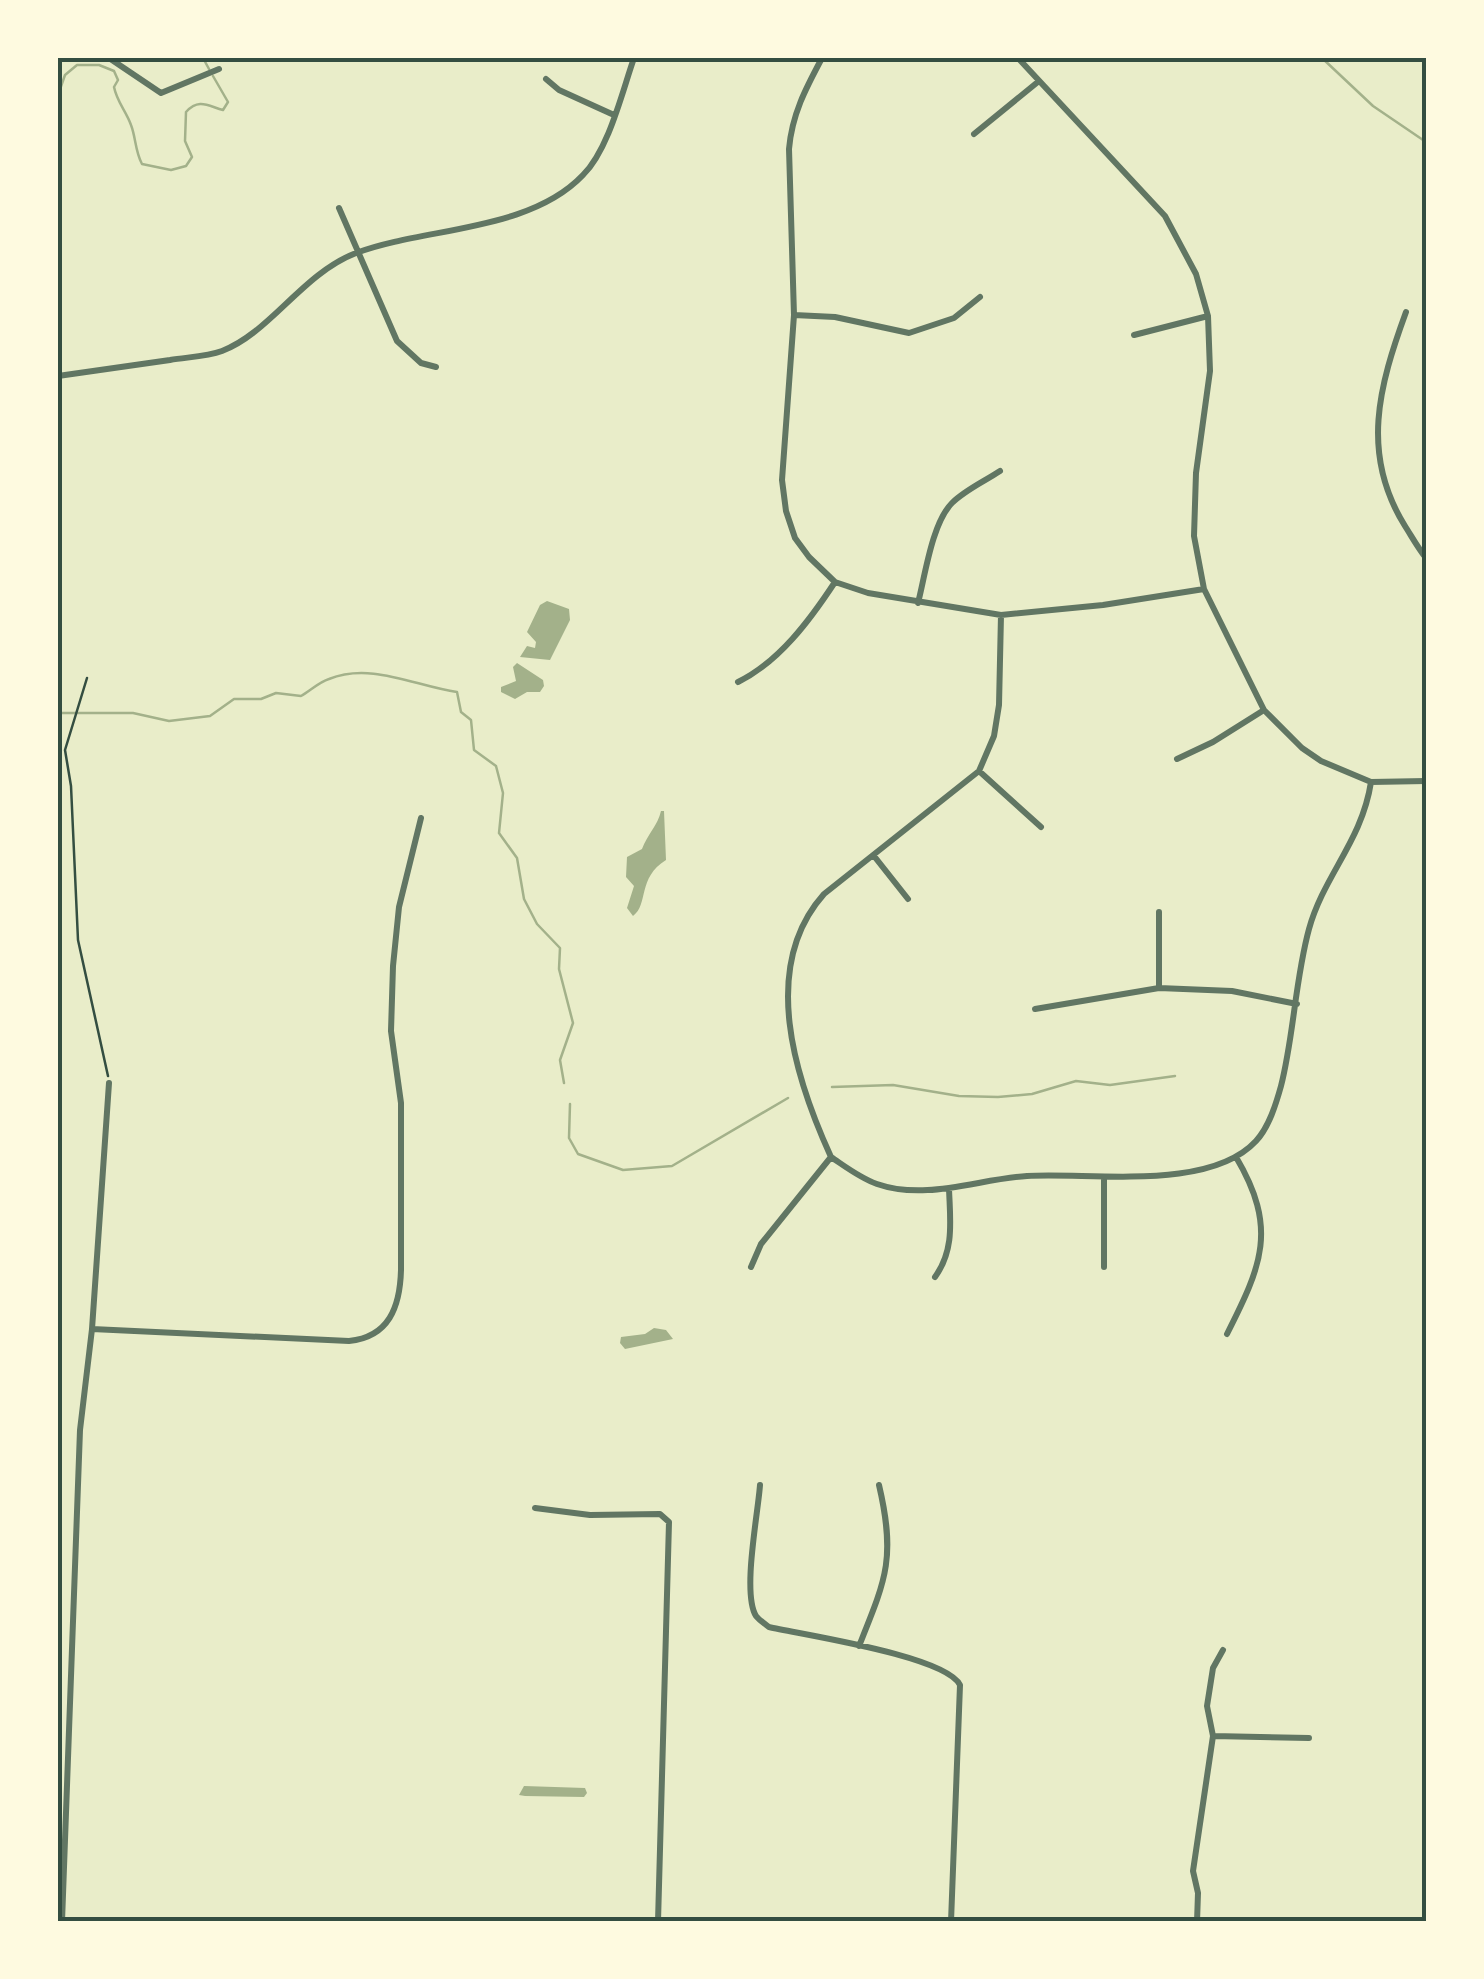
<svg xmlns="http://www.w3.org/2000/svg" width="1484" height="1979" font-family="Commissioner,sans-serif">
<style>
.water{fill:#a3b18a}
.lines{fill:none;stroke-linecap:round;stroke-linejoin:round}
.stream{stroke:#a3b18a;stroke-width:2.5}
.path{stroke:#344e41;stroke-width:2.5}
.minor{stroke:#617663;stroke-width:6}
.neatline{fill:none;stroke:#344e41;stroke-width:4}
</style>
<rect width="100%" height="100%" fill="#e9edc9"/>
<path class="water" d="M 547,601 L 569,609 L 570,620 L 550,660 L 520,657 L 527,646 L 535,648 L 536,642 L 527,632 L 540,605 Z
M 517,663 L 543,680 L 544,686 L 540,692 L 527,692 L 515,699 L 501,692 L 501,687 L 516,681 L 513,667 Z
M 661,811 L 664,811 L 666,860 C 637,878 649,904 633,916 L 627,908 L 634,886 L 626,877 L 627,857 L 642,849 C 647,835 658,825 661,811 Z
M 654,1328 L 666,1330 L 673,1339 L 625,1349 L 620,1343 L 621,1337 L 645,1334 Z
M 524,1786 L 585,1788 L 587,1793 L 584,1797 L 525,1796 L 519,1795 Z"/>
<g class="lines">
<path class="stream" d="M 203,58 L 209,69
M 1322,58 L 1373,106 L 1426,142
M 58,95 L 65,75 L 77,65 L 99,65 L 114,71 L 118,80 L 114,87 C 117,102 126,111 131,125 C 136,138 135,151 142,164 L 171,170 L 186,166 L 192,157 L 185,141 L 186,112 C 199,98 208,106 223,110 L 228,102 L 213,76
M 58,713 L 133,713 L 169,721 L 210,716 L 234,699 L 261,699 L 276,693 L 301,696 C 310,691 319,682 329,679 C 371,662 415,686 457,692 L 461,712 L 471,720 L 474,750 L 496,766 L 503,793 L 499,833 L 517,858 L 524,899 L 537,924 L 560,948 L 559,969 L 573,1023 L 560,1060 L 564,1083
M 832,1087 L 893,1085 L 959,1096 L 998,1097 L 1032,1094 L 1076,1081 L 1110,1085 L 1175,1076
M 570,1104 L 569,1138 L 578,1154 L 623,1170 L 672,1166 L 788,1098"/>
<path class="path" d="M 87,678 L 65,750 L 71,786 L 78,940 L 108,1076"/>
<path class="minor" d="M 109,58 L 161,93 L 219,69
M 822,58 C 806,88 792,114 789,149 L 794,315 L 782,480 L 786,511 L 795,538 L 809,557 L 835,582 L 868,593 L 1001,615 L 1103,605 L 1204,589
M 1018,58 L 1165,216 L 1196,274 L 1208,316 L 1210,371 L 1196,473 L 1194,536 L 1204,589 L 1264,710 L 1302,748 L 1321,761 L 1371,782 L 1426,781
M 546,79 L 559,90 L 614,115
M 974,134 L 1039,81
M 339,208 L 397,341 L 421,363 L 436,367
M 1406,312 C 1379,386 1360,454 1405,526 C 1412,537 1418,548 1426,558
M 794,315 L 835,317 L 909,333 L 954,318 L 980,297
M 1134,335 L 1208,316
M 58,376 C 95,371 133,365 170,360 C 187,357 206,357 222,351 C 271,332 302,274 356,253 C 425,227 529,232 583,175 C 609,149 622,92 634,58
M 918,603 C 925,576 932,523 952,503 C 965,490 985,481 1000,471
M 738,682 C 779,662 810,620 835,582
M 1177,759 L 1213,742 L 1264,710
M 979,771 L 1041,827
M 874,856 L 908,899
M 1159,912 L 1159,988
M 1035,1009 L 1159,988 L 1232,991 L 1297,1004
M 831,1157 C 846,1167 860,1178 877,1184 C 926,1201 978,1179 1027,1176 C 1090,1172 1209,1192 1256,1141 C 1269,1127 1276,1104 1281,1086 C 1294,1035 1295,980 1309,929 C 1324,875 1362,841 1371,782
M 831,1157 C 795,1078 759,967 824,894 L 979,771 L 994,736 L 999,705 L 1001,615
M 751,1267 L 761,1244 L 831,1157
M 1104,1267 L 1104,1177
M 935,1277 C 955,1249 950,1220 949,1188
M 92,1329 L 349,1341 C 389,1337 400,1307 401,1270 L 401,1103 L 391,1031 L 393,966 L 399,907 L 421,818
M 1227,1334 C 1262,1265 1278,1228 1236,1157
M 760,1485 C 758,1514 742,1593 756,1616 C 759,1620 765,1624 769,1627 C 804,1635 946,1656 960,1685 L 951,1922
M 535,1508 L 590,1515 L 660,1514 L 669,1522 L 658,1922
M 859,1646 C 886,1579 896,1558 879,1485
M 1213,1736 L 1309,1738
M 62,1922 L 80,1430 L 92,1329 L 109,1083
M 1197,1922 L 1198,1893 L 1193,1871 L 1213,1736 L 1207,1706 L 1213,1668 L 1223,1650"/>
</g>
<rect width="1484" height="1979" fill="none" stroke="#fefae0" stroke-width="120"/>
<rect x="60" y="60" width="1364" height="1859" class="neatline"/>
</svg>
